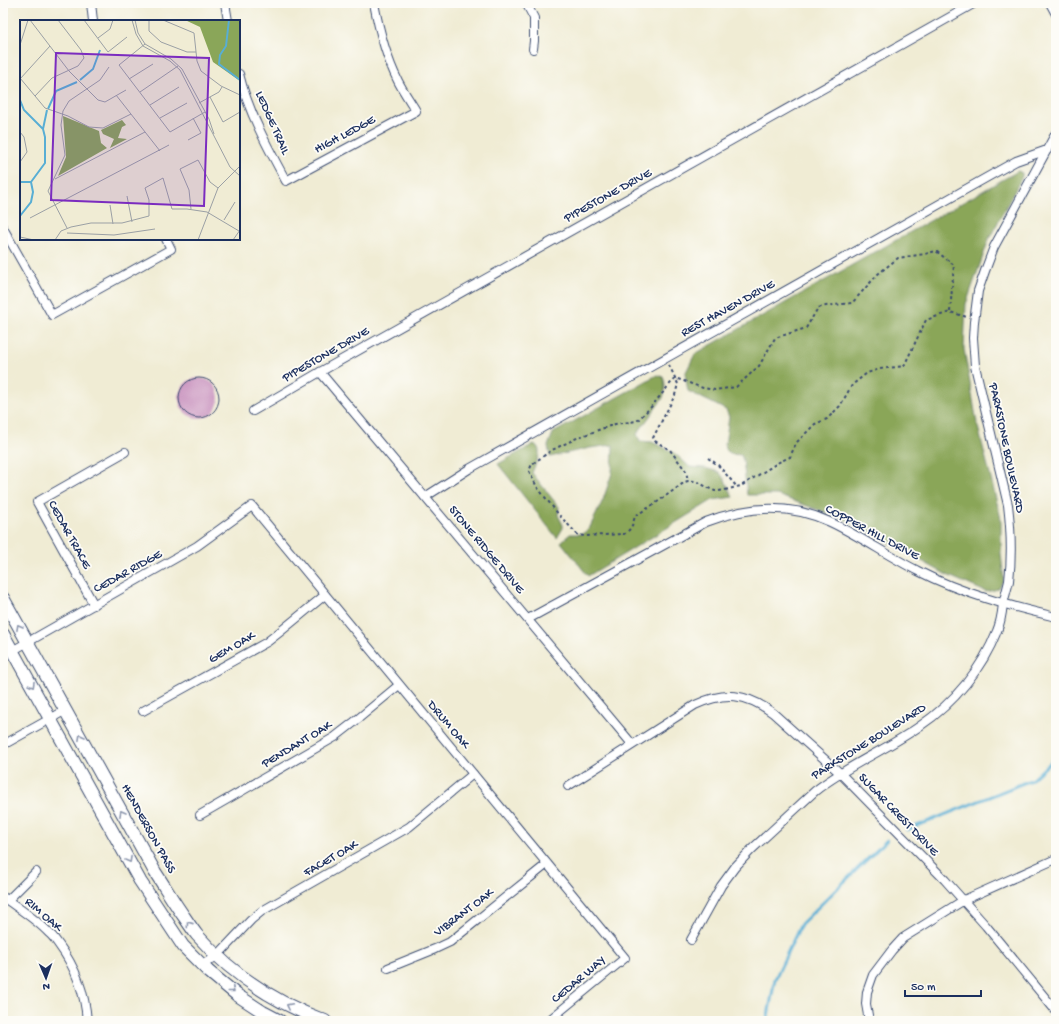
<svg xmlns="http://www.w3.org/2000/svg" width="1059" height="1024" viewBox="0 0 1059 1024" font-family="'Gochi Hand',sans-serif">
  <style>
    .forest { fill: #8aa659; stroke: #526a5c }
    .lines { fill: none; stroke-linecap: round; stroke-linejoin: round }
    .stream { stroke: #58aed4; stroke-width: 3 }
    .building { fill: #c891be }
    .street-casing { stroke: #3b4b70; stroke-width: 10 }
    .secondary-casing { stroke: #3b4b70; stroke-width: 14 }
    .path { stroke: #3b4b70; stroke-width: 2; stroke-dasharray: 3 3; stroke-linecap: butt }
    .street { stroke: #fff; stroke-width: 8 }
    .secondary { stroke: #fff; stroke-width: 12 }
    .oneway { stroke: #8d97ae }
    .labels { text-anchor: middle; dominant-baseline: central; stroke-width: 3.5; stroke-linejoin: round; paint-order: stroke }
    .street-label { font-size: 13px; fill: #1b2f5e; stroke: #fdfcf7 }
    .inset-river { fill: none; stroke: #58aed4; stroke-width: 2 }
    .inset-road { fill: none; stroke: #9ba0a5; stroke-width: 1 }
    .view { fill: #7b2cbf; fill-opacity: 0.15; stroke: #7b2cbf; stroke-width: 2 }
    .inset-edge { fill: none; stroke: #1b2f5e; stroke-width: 2 }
  </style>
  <rect width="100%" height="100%" fill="#fdfcf7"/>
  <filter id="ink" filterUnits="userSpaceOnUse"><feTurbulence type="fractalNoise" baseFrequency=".025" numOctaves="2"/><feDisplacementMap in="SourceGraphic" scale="8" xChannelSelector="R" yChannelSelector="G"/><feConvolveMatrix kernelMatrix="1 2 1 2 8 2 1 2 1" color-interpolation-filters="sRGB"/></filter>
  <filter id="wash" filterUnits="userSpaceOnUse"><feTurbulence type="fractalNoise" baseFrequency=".012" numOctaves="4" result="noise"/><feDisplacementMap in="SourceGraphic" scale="16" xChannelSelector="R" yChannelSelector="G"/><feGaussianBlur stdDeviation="0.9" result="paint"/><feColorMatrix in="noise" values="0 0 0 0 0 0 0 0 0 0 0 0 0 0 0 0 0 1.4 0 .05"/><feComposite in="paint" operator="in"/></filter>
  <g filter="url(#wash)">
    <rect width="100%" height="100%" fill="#f0ecd4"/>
    <!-- forest -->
    <g class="forest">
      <polygon points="1018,171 1022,173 1022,177 989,239 966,304 964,349 977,423 1001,519 1001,554 1004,580 998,589 986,592 947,575 849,521 777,495 747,495 743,460 741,455 732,454 726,451 725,444 729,417 726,410 688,391 685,374 695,354"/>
      <path d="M657,375l6,2c3,6 2,14 0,21l-26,36 3,7 12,1 21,10 17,15 15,1 14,4 5,6 9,19 -20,3 -125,76 -27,-34 9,-8h12l7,-5 14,-29 9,-27 1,-28 -23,3 -40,9 -2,-11 5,-13z"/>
      <path d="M534,444c11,6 1,19 -2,29l27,34 -1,8 5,10v3l-6,10 -59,-74z"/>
    </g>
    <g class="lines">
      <!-- stream -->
      <g class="stream">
        <polyline points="907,830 1031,780 1052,761 1056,751"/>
        <polyline points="767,1021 775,979 801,924 887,840"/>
      </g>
    </g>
    <g id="blocks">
      <!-- building -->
      <circle class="building" cx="199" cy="398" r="20"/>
    </g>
  </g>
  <g filter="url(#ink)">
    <use href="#blocks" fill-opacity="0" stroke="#3b4b70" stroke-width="1"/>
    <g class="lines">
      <defs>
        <g id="street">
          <polyline points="91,3 93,21"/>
          <polyline points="225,3 228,21"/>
          <polyline points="526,3 534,18 534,41 533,49"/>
          <polyline points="1050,3 1056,14"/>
          <path d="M239,74c9,37 29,74 47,107l130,-70c-6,-10 -13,-20 -18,-30 -12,-24 -19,-51 -24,-78"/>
          <polyline points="3,228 52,315 171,249 166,239"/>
          <polyline points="320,372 632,744"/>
          <polyline points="253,411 320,372 975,3"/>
          <polyline points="425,497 469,469 1016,161 1047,150"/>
          <polyline points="94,605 37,502 125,452"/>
          <path d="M528,619l178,-97c41,-16 84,-19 124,0 30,14 58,34 88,49 43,22 91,35 138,46"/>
          <polyline points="12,651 197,546 252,506 625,958 548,1021"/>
          <polyline points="143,711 267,642 281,631 325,595"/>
          <polyline points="3,745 66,710"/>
          <path d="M568,786l127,-81c30,-14 51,-12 78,8l67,60 105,107 41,46 70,85"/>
          <polyline points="200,815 335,737 353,723 399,685"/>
          <path d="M3,897c15,11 33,22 46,36 4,3 7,8 10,12 17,23 26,47 28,76"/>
          <polyline points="8,900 36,872"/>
          <path d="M691,940l30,-54 14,-19 16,-17 64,-59c33,-26 71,-41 105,-65 34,-23 62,-57 77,-95 4,-9 5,-18 6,-27 2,-8 4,-15 6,-23 3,-25 2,-51 -1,-76l-33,-139 -2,-28 1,-16 4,-31 7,-20 9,-24 62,-114"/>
          <polyline points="202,965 217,956 251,920 262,911 409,827 473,774"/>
          <polyline points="388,968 435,949 450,942 547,864"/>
          <polyline points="869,1021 866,1004 867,992 873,975 892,950 903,938 964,900 1056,859"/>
        </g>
        <g id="secondary">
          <path d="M3,598l152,274c10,15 19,31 30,46 4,6 8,12 12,17 35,40 79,68 128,86"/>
          <polyline points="3,634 140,881 183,946 208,971 237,995 263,1012 280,1021"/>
        </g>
      </defs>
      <!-- street casing -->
      <use href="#street" class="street-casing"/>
      <!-- secondary casing -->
      <use href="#secondary" class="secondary-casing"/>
      <!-- path -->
      <g class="path">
        <path d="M950,312l4,-47 -18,-14 -11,3 -27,4 -20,16 -26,29 -18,2 -8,1 -8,2 -12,20 -31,10 -16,28 -23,21 -21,3 -12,-2 -28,-10 -24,29 -14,14 -22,3 -36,13 -27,13 -20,14 -3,7 8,16 22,28 19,20 7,1 39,-2c7,-4 9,-10 11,-18l21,-13 29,-21c12,-5 20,6 30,9 5,1 20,-4 26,-5l38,-24 11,-5 6,-14 19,-19 12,-5 13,-13 12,-21 15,-12 13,-4 24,-3 22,-46 24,-8 17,5"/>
        <polyline points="669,365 678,384 675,395 653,438 655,441 670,450 686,471 688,481"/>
        <polyline points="708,458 718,465 737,487"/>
      </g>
      <!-- street -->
      <use href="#street" class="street"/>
      <!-- secondary -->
      <use href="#secondary" class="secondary"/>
    </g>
    <!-- one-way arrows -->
    <defs><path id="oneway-chevron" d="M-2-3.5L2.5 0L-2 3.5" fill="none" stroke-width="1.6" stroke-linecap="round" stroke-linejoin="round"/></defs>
    <g class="oneway">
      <use href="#oneway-chevron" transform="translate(19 627) rotate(-119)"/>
      <use href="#oneway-chevron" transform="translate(32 685) rotate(60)"/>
      <use href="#oneway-chevron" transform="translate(81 737) rotate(-119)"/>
      <use href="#oneway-chevron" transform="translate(122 813) rotate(-119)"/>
      <use href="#oneway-chevron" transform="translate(129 860) rotate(61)"/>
      <use href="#oneway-chevron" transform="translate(189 924) rotate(-125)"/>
      <use href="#oneway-chevron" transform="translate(232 990) rotate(39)"/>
      <use href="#oneway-chevron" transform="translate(289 1006) rotate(-153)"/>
    </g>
  </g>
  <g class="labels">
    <!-- street labels -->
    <g class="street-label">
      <text transform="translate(272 123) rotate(66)">LEDGE TRAIL</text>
      <text transform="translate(345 135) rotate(-28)">HIGH LEDGE</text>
      <text transform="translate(608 196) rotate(-29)">PIPESTONE DRIVE</text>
      <text transform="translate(728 309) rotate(-29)">REST HAVEN DRIVE</text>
      <text transform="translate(326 355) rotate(-30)">PIPESTONE DRIVE</text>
      <text transform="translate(1006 448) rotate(78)">PARKSTONE BOULEVARD</text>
      <text transform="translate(872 533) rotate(28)">COPPER HILL DRIVE</text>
      <text transform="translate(69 535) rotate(61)">CEDAR TRACE</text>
      <text transform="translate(486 550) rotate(50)">STONE RIDGE DRIVE</text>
      <text transform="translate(128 572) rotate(-29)">CEDAR RIDGE</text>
      <text transform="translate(232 648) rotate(-30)">GEM OAK</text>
      <text transform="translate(448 725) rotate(50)">DRUM OAK</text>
      <text transform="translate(869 742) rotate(-32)">PARKSTONE BOULEVARD</text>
      <text transform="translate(297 745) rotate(-31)">PENDANT OAK</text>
      <text transform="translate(898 815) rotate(46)">SUGAR CREST DRIVE</text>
      <text transform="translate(148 829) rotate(61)">HENDERSON PASS</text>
      <text transform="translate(331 859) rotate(-30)">FACET OAK</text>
      <text transform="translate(464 913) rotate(-37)">VIBRANT OAK</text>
      <text transform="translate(43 915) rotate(41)">RIM OAK</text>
      <text transform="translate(579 980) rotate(-40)">CEDAR WAY</text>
    </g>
  </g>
  <!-- overview -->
  <g transform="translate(20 20)">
    <rect width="220" height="220" fill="#f0ecd4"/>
    <path d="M165,0h55v61l-27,-19 -13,-35zM43,96l36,15 2,12 6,5 -49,28 8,-19zM102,100l4,5 -4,2 -4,11 9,1 -17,9 4,-9 -11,-5 -2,-4z" fill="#8aa659"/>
    <path class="inset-river" d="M209,0l-3,26 -6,9 -1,9 21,16M60,60l13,-11 7,-19M0,80l4,10 19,19 2,8v26l-14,19M28,89l8,-18 21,-9M23,109l4,-19M0,162h11l2,10 -2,10 -11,14"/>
    <path class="inset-road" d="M10,0l39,51 29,29 7,2 21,-12M64,0l24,32 19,-15M112,0l4,14 7,12 27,15 10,9 50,97 10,9M115,0l3,13 7,11 26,15 11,10 27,50 5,15M129,0v11l12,11 26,10h9M143,0l31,13 3,28 4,10 20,15 19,9M78,18l12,-9 3,-9M125,24l-26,21 51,67 35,-20M0,25l8,-25M0,58l25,30 23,8 21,11 14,1 28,-14M0,59l30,-33M109,59l24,-15M120,72l38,-26M96,75l44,56M15,76l17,-18 26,-12 6,-8 -3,-8 -23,-30M190,77l13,25 17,-10M179,83l20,-11 3,-5M130,85l29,-18M140,98l27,-15M0,112l4,5 3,15 -7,10M168,120l13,-7 -8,-15M35,159l90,-47M107,176l5,26M90,185l3,19M171,189l-2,-19 -9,-21 18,-9 12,22 8,6M10,198l139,-73M204,200l11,-18M47,208l-19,-37 17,-36 -4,-30 2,-14 6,-10 31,-21 9,-13M47,213l47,2 41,-6M0,217l14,3M35,220l6,-9 10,-4 20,-4h31l27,-7v-16l-4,-12 18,-10 9,31h15l20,3 32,19M178,220l20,-52 22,-22M213,220l7,-10"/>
    <path class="view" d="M36,33l153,5 -5,148 -153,-6z"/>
    <rect width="220" height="220" class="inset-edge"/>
  </g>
  <!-- margin -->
  <rect width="1059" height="1024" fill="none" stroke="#fdfcf7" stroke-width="16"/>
  <!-- north arrow -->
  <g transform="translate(46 978) rotate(178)" stroke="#fdfcf7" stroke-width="3" paint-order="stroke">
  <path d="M0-3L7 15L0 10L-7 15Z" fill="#1b2f5e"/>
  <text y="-6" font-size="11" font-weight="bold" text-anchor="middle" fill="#1b2f5e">N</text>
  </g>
  <!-- scale -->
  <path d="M905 990v6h76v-6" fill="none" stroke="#1b2f5e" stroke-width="2"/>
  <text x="911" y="990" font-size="12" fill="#1b2f5e" stroke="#fdfcf7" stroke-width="3" paint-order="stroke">50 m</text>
</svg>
